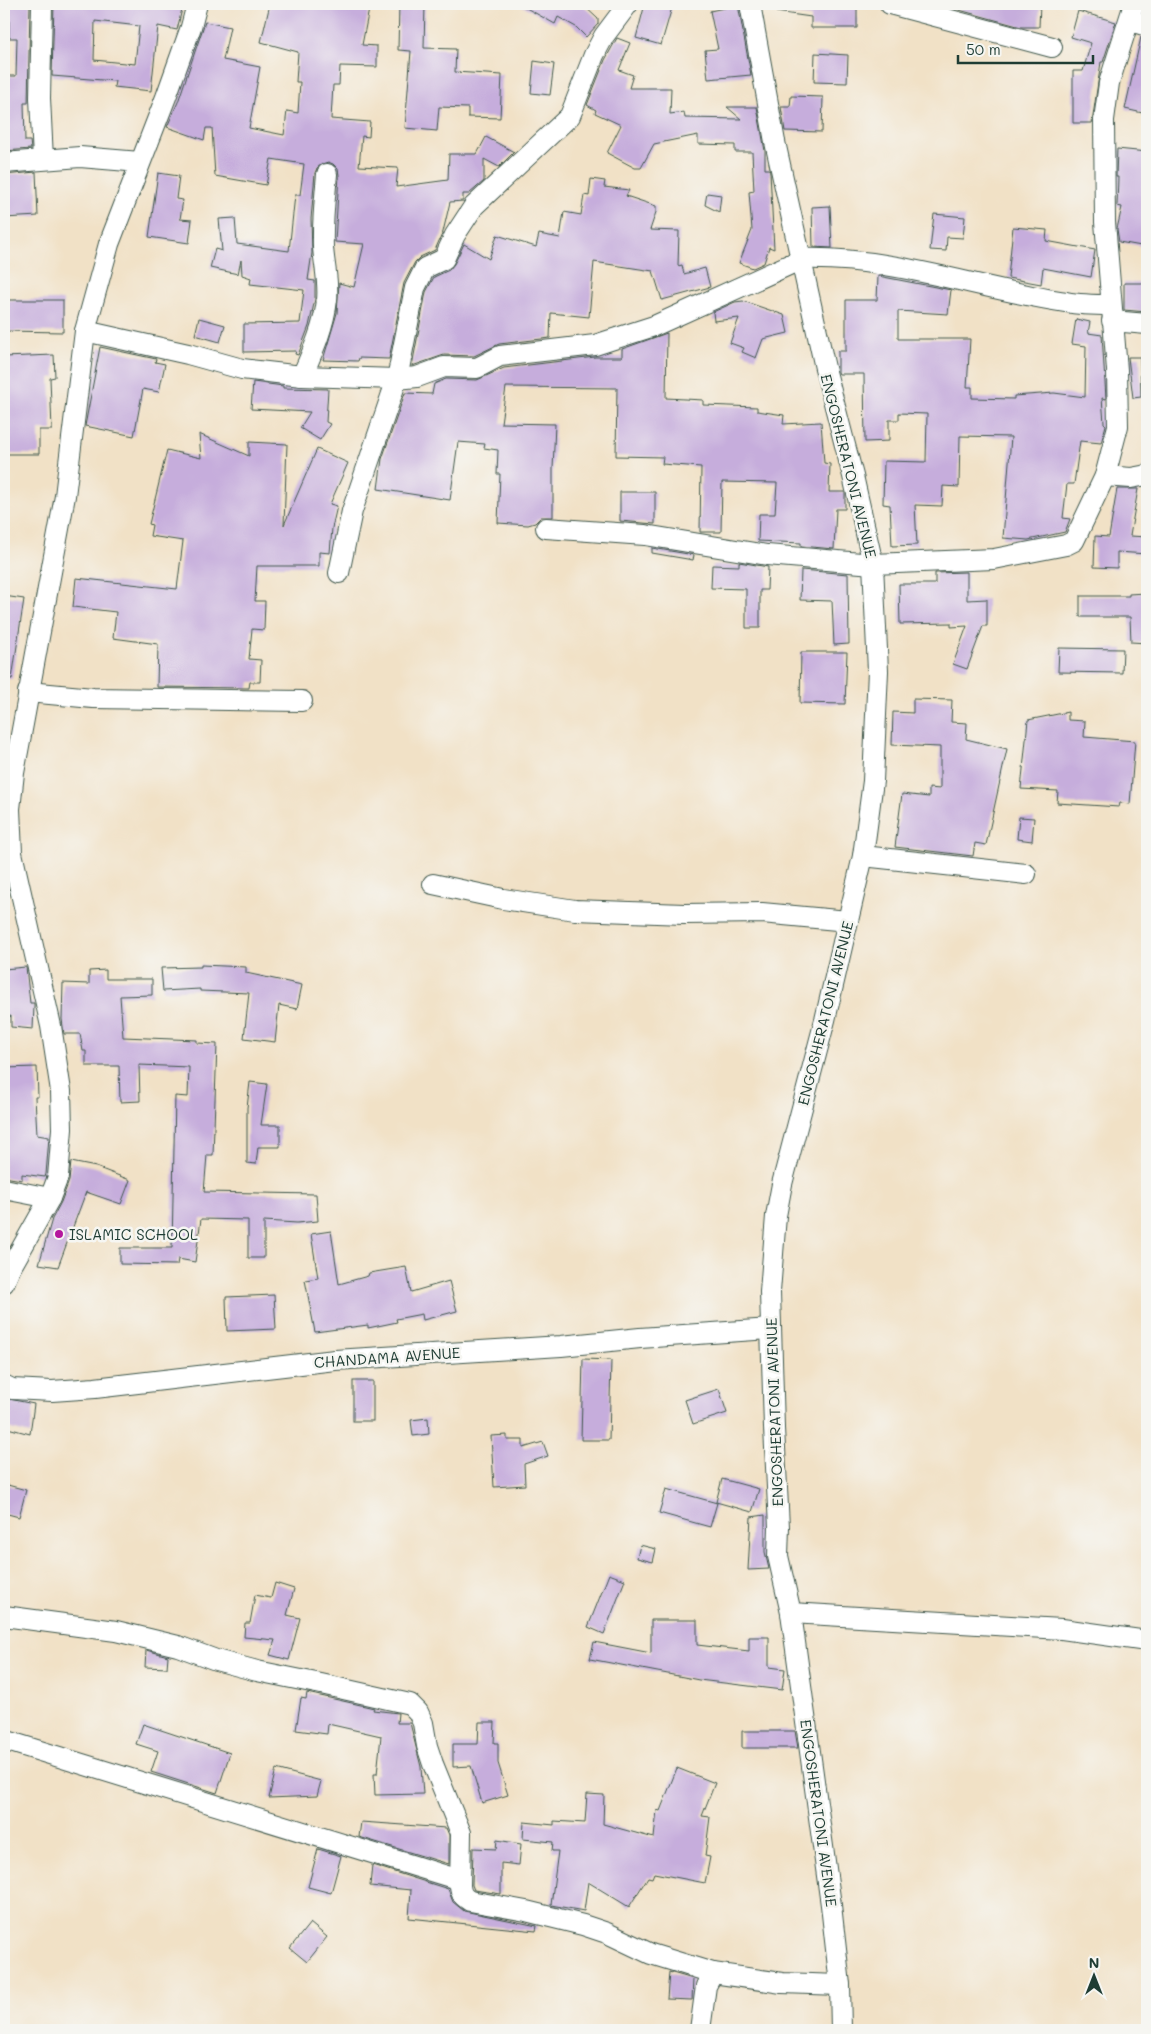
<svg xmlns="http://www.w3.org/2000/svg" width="1151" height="2034" viewBox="0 0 1151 2034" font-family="Mali,sans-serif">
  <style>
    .building { fill: #c6addc; fill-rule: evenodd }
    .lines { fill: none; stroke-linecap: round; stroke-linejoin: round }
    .minor-casing { stroke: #3e564a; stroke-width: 22 }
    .minor { stroke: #fff; stroke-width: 20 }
    .poi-dot { fill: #b5179e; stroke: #f6f6f2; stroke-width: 2 }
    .labels { text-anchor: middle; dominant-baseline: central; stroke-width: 5; stroke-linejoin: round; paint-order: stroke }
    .street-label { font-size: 15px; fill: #1f3d34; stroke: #f6f6f2 }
    .poi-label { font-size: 15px; fill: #1f3d34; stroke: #f6f6f2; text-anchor: start }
  </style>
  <rect width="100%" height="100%" fill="#f6f6f2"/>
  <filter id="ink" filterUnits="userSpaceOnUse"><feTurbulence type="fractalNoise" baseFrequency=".02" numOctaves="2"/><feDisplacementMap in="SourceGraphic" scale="10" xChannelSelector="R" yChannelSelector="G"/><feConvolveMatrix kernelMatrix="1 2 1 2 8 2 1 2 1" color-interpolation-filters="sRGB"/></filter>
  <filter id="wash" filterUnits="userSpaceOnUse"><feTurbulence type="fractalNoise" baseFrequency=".0096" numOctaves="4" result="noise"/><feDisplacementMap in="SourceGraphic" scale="20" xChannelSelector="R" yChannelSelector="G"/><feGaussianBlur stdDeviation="1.12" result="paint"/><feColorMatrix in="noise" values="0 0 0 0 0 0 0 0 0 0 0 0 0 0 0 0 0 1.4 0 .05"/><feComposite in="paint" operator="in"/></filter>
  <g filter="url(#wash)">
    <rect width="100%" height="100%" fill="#f1e1c6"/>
    <g id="blocks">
      <!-- building -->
      <g class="building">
        <polygon points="9,4 30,4 28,103 24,103 25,141 30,141 31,149 4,151 4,76 16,76 17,38 9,38"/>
        <path d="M54,4h98l30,5 -5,21 -19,-4 -7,65 -37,-4 1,-6 -63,-5zM95,21l44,5 -4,38 -41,-4z"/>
        <polygon points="270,4 289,4 302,7 303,4 370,4 362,45 377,46 377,67 340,66 339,85 333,85 331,119 370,122 369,137 362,136 359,166 398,168 396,187 448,180 449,154 477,154 486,137 514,152 499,167 484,159 484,181 469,194 463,194 463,201 450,202 443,232 435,250 420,257 415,262 404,283 389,359 359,358 358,361 323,360 337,313 339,283 354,287 364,244 335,242 339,175 338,169 333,164 328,162 322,164 317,168 315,173 311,219 312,253 308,280 315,281 315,299 309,326 298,355 295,354 296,351 244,352 244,324 300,323 304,290 250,284 251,278 242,275 241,260 238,274 210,268 215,249 222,251 219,219 235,218 237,244 289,251 295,195 300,195 304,164 271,159 266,185 215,176 212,128 206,128 204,140 167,127 178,102 205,22 230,27 223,60 260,67 249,128 284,135 287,111 298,113 300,82 296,82 298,52 261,42"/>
        <polygon points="399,4 425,4 424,48 456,49 455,72 502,75 500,118 468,117 468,108 439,107 437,131 405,128 411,51 398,50"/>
        <polygon points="519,4 582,4 598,19 598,24 586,37 576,27 558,17 555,24"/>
        <polygon points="645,4 673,4 661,45 636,38"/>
        <polygon points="777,4 857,4 857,28 811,28 811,17 776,12"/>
        <polygon points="952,4 1040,4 1039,27 1021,27 952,8"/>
        <polygon points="738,5 751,75 708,79 705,50 718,49 710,11"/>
        <polygon points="1078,11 1116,22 1103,62 1101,62 1092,123 1073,123 1073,71 1083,71 1091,43 1071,37"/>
        <polygon points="1141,37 1147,38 1147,114 1125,109"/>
        <polygon points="617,38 630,43 619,70 633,75 629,88 671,88 670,114 684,112 685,118 741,119 727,107 757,107 765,151 765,169 769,169 770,172 774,249 769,247 764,263 753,268 739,263 752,230 749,192 754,191 752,152 735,152 735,145 698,144 698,135 654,144 641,168 635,168 607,153 621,125 595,113 596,110 587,105 605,60"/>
        <polygon points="815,53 848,55 847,83 814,82"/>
        <polygon points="534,61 554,64 550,95 531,93"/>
        <polygon points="791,96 823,97 822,132 785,131 781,107 790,107"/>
        <polygon points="1117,149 1147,152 1147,247 1119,242 1117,229 1122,207 1117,206 1118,177 1116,177"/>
        <polygon points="36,172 38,216 4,218 4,175"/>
        <polygon points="158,173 179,176 176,199 183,200 180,219 192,220 189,243 149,237"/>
        <polygon points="591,179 605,181 604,187 629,190 626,196 656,206 656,212 650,230 679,231 678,266 682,265 684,274 705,268 710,287 662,300 653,271 594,262 589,317 551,313 550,338 499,344 474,356 444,355 412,366 426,292 434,277 449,270 454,264 464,244 489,259 497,235 536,247 539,234 560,238 564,212 581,215 584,195 589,196"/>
        <polygon points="707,193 721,195 719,212 705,205"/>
        <polygon points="830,206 832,248 813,247 812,207"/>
        <polygon points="934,214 965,217 963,238 947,237 946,251 930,250"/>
        <polygon points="1013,227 1047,230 1046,241 1095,250 1091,277 1043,268 1041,284 1008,278"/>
        <polygon points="878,276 951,290 948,314 898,311 898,339 970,339 967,387 972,387 972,398 1014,399 1014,396 1054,393 1085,397 1086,346 1072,344 1076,319 1090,322 1088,333 1102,335 1106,399 1102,398 1104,423 1106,425 1101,443 1080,441 1074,484 1067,484 1063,518 1070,519 1065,532 1028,540 1003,538 1011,437 960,436 959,487 943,486 942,506 915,505 917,545 892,546 890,505 883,504 884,461 926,462 927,414 899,413 899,420 889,420 889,441 865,442 864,374 839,374 838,372 838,351 846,351 846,300 877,300"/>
        <polygon points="1124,283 1147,283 1147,312 1124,310"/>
        <polygon points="4,300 63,300 63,332 4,331"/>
        <polygon points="743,301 784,315 788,333 763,339 756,358 742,352 744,348 730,343 739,318 714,321 713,312 735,302"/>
        <polygon points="199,318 225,325 220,342 195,335"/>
        <polygon points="667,333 666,398 703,400 703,405 757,407 757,411 784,415 783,424 821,422 824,463 830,464 829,492 845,492 845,509 836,509 834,549 801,546 801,543 758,541 759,514 775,514 777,483 722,482 721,532 700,532 701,467 662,464 663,457 616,456 617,388 506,387 501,423 555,424 553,469 553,517 541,517 535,523 528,525 498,523 500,474 497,474 498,450 484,448 485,444 458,442 450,500 378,489 382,459 405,393 432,394 434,384 446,379 477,380 504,368 595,357 622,357 622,349"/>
        <polygon points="100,347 156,359 155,362 165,364 159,392 143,389 134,436 85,426"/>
        <polygon points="54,355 55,377 50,378 52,430 39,430 39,454 4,454 4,357"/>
        <polygon points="1128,357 1140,357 1141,397 1133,398"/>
        <polygon points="253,382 283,386 283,388 328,389 326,422 330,424 320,440 300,428 310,412 251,409"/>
        <polygon points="199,434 249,456 249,442 287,444 284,525 317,449 348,463 330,504 337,506 332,528 330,553 319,552 319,566 257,566 255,601 265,601 264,630 252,629 249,659 261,660 260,682 250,682 249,688 157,687 158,644 113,638 116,612 73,607 76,578 177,589 183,541 150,536 152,525 149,524 167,450 201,458"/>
        <polygon points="1117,489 1138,489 1130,536 1147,537 1147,554 1117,552 1117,568 1094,567 1095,536 1109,537"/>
        <polygon points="620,492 655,492 655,524 620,521"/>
        <polygon points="652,548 694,555 693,560 652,553"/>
        <polygon points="739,562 768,567 767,590 760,590 760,628 746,628 746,589 711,588 712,565 739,566"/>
        <polygon points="801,570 848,574 849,644 834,645 832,601 800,600"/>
        <polygon points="967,572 967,600 987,599 987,626 983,626 967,669 953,664 967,626 951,627 951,623 900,624 899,584 935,584 935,573"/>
        <polygon points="1145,593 1147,643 1131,642 1130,617 1080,617 1080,596 1129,596 1129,594"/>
        <polygon points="4,596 24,599 12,679 4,678"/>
        <polygon points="1059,648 1123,649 1122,673 1058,672"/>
        <polygon points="801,652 847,652 845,704 800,703"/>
        <polygon points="913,699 952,700 951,722 967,723 966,739 1007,749 986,845 975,843 973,856 895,847 902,794 929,797 929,788 940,789 940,747 892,745 893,712 913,713"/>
        <polygon points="1068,712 1068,720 1085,721 1084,737 1135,741 1130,804 1120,803 1119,807 1057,803 1058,791 1021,789 1028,720"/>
        <polygon points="1019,817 1034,818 1032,841 1017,839"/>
        <polygon points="201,965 246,967 246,973 302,985 297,1009 279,1005 275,1042 244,1038 249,993 200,991 200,989 163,991 161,968 201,967"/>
        <polygon points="26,967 30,1003 34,1003 34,1006 33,1029 11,1027 11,1016 4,1018 4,969"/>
        <polygon points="106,970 106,979 152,979 152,995 120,996 123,1037 197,1040 197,1043 217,1044 213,1155 207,1155 204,1192 316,1194 318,1221 297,1223 264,1221 264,1258 248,1258 248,1220 201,1219 195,1262 178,1259 177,1265 120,1264 120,1248 172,1248 175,1096 188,1097 189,1067 139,1065 140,1101 120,1102 119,1066 86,1066 86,1051 83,1051 80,1034 64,1034 62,1019 63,983 89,984 89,971"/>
        <polygon points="37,1067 38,1097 35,1097 37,1135 49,1137 46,1174 45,1177 22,1174 22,1180 4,1177 4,1068"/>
        <polygon points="250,1082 267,1084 261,1125 280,1125 280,1147 258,1147 256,1164 247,1163 247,1108"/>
        <polygon points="71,1162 96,1167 130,1180 121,1204 86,1192 58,1267 39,1264 52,1219 61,1202 69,1181"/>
        <polygon points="331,1231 339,1284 368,1276 369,1273 406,1267 411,1292 449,1281 457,1311 423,1320 422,1314 396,1319 397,1322 368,1328 368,1325 315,1332 305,1280 318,1278 311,1234"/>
        <polygon points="274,1295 276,1329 227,1331 226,1297"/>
        <polygon points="583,1359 611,1360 609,1440 581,1440"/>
        <rect x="353" y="1381" width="20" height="40"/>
        <polygon points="719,1389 727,1413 693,1424 685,1400"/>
        <polygon points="4,1398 34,1404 30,1434 4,1427"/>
        <polygon points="428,1418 429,1434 413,1436 411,1420"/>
        <polygon points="507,1435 507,1440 523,1440 523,1448 543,1442 548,1456 524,1464 525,1485 494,1487 491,1436"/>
        <polygon points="722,1479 759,1489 752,1512 716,1502"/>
        <polygon points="4,1484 26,1490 19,1517 4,1513"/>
        <polygon points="666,1489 717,1503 710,1527 659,1513"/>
        <polygon points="765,1515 765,1552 769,1569 748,1570 751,1517"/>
        <polygon points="640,1545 656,1549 653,1562 637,1558"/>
        <polygon points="609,1574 625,1580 604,1634 588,1627"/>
        <polygon points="275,1583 294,1589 287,1615 300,1618 289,1660 270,1655 275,1640 244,1637 245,1623 250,1623 255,1595 271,1598"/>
        <polygon points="651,1620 697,1620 697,1645 749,1651 749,1637 769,1637 769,1667 785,1669 782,1690 699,1680 590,1659 594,1642 651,1653"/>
        <polygon points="146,1650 168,1656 167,1668 145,1667"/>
        <polygon points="307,1693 374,1708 373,1710 398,1713 397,1723 410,1723 421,1767 423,1794 375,1795 374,1774 377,1774 381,1736 328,1724 327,1734 296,1730 301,1698 306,1699"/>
        <polygon points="479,1722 495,1722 494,1743 498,1743 498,1763 508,1795 482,1803 471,1766 453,1767 453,1744 478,1744"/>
        <polygon points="143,1724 230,1753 217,1793 151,1772 158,1751 136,1744"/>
        <polygon points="742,1731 795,1731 798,1748 742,1748"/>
        <polygon points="677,1768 715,1783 702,1816 710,1817 705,1856 710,1857 705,1883 654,1873 652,1878 648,1877 629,1907 588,1882 584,1911 551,1905 558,1851 552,1851 553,1842 523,1839 524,1822 554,1825 554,1821 585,1823 587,1794 604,1795 603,1824 654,1838 657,1810 660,1811"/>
        <polygon points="276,1769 321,1781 317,1796 269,1798"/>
        <polygon points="361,1822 446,1828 449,1835 449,1864 359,1837"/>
        <polygon points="497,1840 521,1844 519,1865 501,1863 501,1894 474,1890 472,1885 473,1848 496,1849"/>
        <polygon points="318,1849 341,1856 331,1893 308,1887"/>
        <polygon points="372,1865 448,1889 453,1902 464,1911 537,1926 536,1931 409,1918 411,1890 370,1886"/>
        <polygon points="310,1923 327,1937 307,1962 290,1948"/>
        <polygon points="669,1972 693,1979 692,2000 667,1999"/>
      </g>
    </g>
  </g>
  <g filter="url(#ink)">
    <use href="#blocks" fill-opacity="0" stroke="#3e564a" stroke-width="1"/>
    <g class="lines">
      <defs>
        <g id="minor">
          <polyline points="42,4 40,98 43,159"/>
          <polyline points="750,4 775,142 825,368 853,476 873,564 878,671 873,781 863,856 825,1020 782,1184 776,1216 770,1292 774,1428 779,1527 778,1556 791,1613 831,1905 840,1985 841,2030"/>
          <polyline points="890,4 1052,47"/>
          <polyline points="1130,21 1147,26"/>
          <polyline points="4,163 80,157 140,162"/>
          <polyline points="1112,321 1147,324"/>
          <path d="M85,331l103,23 54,15 60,7 95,3 20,-2 27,-10 33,1 23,-12 95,-11 59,-19 148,-67c89,-3 176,30 264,43 15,3 30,3 45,3"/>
          <path d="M302,376c11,-25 22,-49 25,-76 2,-18 -3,-36 -4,-53 -1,-25 2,-49 4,-73"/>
          <polyline points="1105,476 1131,478 1147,475"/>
          <polyline points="546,528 645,535 767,555 873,564 994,559 1066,545 1074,541 1105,476 1118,426 1117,370 1105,222 1104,120 1109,83 1134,4"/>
          <polyline points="339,573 352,511 397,379 415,288 425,268 444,259 455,235 474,206 570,116 594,55 604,36 628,4"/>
          <polyline points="28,692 93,698 302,701"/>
          <polyline points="863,856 1026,874"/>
          <polyline points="433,884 503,899 575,910 684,914 762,913 848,921"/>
          <polyline points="4,1189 50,1198"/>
          <polyline points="4,1283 11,1267 50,1198 58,1177 62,1129 61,1091 51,1026 12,853 10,809 14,773 65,496 85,331 109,244 166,97 191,27 197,4"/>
          <polyline points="4,1385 12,1389 52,1391 95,1388 335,1360 561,1346 640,1338 771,1329"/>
          <polyline points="791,1613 1062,1629 1147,1641"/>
          <path d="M4,1616l112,15 62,15 38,14 41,11 64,13 89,20 8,8 5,11 4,23 6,18 28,69 -1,53c1,8 3,11 10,15l56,10 57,14 24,8 44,21 62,19 69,10 58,2"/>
          <polyline points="4,1740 460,1880"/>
          <polyline points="700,2030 706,1986 713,1973"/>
        </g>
      </defs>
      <!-- minor casing -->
      <use href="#minor" class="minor-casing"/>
      <!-- minor -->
      <use href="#minor" class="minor"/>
    </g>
  </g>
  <!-- markers -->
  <circle class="poi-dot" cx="59" cy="1234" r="5"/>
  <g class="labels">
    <!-- street labels -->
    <g class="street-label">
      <text transform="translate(849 466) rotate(76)">ENGOSHERATONI AVENUE</text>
      <text transform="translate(825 1013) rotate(-76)">ENGOSHERATONI AVENUE</text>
      <text transform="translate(387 1357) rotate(-4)">CHANDAMA AVENUE</text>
      <text transform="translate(774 1412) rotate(-92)">ENGOSHERATONI AVENUE</text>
      <text transform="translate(819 1813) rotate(82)">ENGOSHERATONI AVENUE</text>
    </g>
    <!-- poi labels -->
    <g class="poi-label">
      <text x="69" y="1234">ISLAMIC SCHOOL</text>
    </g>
  </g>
  <!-- margin -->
  <rect width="1151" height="2034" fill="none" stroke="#f6f6f2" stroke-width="20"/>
  <!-- north arrow -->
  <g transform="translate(1094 1976)" stroke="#f6f6f2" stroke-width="4" paint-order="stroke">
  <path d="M0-4L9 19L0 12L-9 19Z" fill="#1f3d34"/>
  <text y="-8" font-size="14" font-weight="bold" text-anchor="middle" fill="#1f3d34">N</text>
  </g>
  <!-- scale -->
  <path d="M958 55v8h135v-8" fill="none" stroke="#1f3d34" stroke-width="2.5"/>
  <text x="966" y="55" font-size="15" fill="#1f3d34" stroke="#f6f6f2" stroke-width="4" paint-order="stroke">50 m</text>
</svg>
